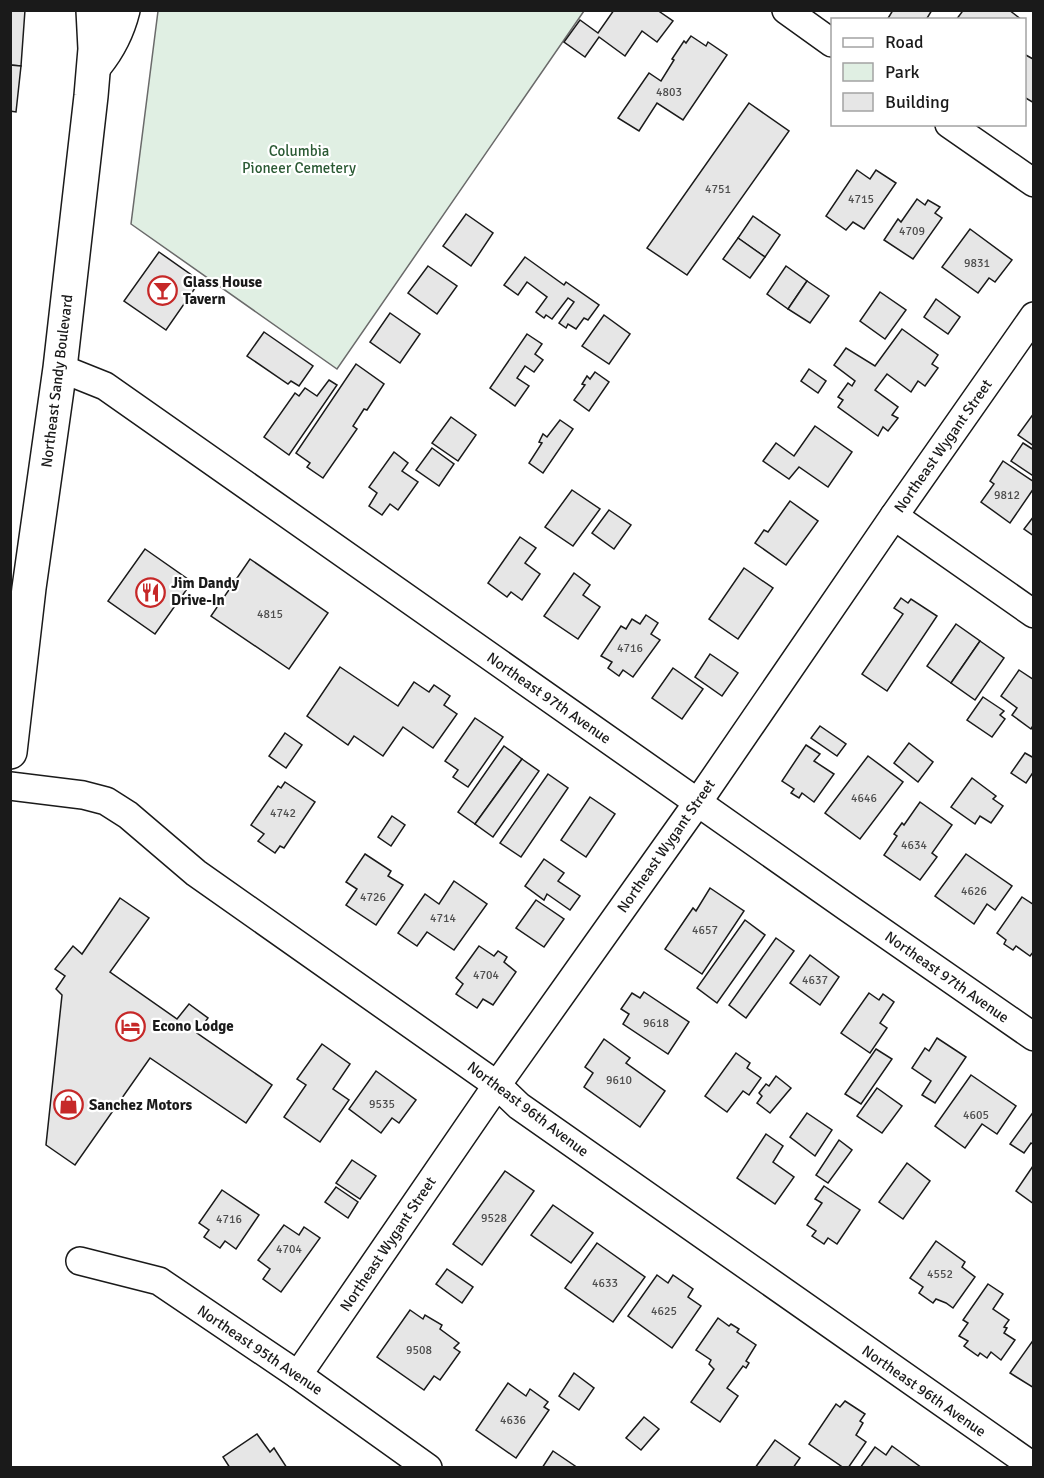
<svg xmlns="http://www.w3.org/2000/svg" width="1044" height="1478" viewBox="0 0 1044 1478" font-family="Signika,sans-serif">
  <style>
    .green { fill: #e0efe3; stroke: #6a6a6a; stroke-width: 1.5 }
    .building { fill: #e6e6e6; stroke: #1a1a1a; stroke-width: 1.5 }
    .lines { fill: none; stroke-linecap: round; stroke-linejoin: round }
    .street-casing { stroke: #1a1a1a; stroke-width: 30 }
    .primary-casing { stroke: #1a1a1a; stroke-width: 36 }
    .street { stroke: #fff; stroke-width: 27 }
    .primary { stroke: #fff; stroke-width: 33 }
    .labels { text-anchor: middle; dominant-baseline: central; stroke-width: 4.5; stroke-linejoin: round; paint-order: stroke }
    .number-label { font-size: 12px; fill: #4d4d4d }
    .park-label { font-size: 15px; fill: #2b5a34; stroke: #fff }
    .poi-label { font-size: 15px; font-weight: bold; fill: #1a1a1a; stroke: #fff; text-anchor: start }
    .street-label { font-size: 15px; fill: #1a1a1a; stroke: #fff }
  </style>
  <rect width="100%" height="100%" fill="#fff"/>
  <!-- green -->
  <polygon class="green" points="158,11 158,10 584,11 337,369 131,224"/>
  <!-- building -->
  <g class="building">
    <polygon points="10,10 25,10 21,66 10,65"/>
    <polygon points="614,10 657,10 673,21 657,42 642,31 625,56 599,37 585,57 564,42 580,20 598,33"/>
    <polygon points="893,10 932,10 926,20 887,20"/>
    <polygon points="959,10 1009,10 1022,20 956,20 962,12"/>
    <polygon points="691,36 706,46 708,42 727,55 683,120 657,103 639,131 618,118 649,73 661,81 674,60 672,59 684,41 686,43"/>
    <polygon points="1024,54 1033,59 1034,58 1034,103 1024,97"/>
    <polygon points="10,65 21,66 16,112 10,111"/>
    <polygon points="749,103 789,131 687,275 647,248"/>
    <polygon points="857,170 870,179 876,170 896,183 864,229 853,222 846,230 826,216"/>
    <polygon points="917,199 925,205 928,200 940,207 935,213 942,218 913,259 884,240 898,219 901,222"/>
    <polygon points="466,214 493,233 471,266 443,246"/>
    <polygon points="753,216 780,235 765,257 738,238"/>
    <polygon points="970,229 1012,260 995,282 989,278 978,293 942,267"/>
    <polygon points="738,238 765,257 750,278 723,259"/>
    <polygon points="159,252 200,281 166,330 124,301"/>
    <polygon points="525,257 564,285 566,282 599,305 588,320 584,318 576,329 568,324 566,328 559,323 574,302 568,298 552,319 546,315 544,318 536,312 547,297 527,282 518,295 504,285"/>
    <polygon points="428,266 457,286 437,314 408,293"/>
    <polygon points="786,266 807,281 788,309 767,294"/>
    <polygon points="807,281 829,296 810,323 788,309"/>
    <polygon points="880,292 906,310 885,339 860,321"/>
    <polygon points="936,299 960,317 948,334 924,317"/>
    <polygon points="390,313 420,334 400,363 370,342"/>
    <polygon points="604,315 630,334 609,364 582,346"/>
    <polygon points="902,329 938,355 932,364 938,368 925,386 918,381 911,392 887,374 875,390 898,407 892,415 898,418 888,431 883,427 878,436 838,407 843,400 838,397 848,383 852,386 855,381 834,365 846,348 875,366"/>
    <polygon points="264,332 313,366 299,386 291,381 288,384 247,356"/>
    <polygon points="527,334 542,344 535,354 543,360 534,372 525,366 517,378 529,386 515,406 490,388"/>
    <polygon points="356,364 384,384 367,410 364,409 353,426 357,429 323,478 307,467 310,463 296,453"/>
    <polygon points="809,369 826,381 818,393 801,381"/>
    <polygon points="595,372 609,382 589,411 574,400 585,385 582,384 587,376 590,379"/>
    <polygon points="329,380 337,385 289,455 264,437 295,393 299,396 305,388 317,396"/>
    <polygon points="1034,413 1034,446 1018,435"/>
    <polygon points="451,417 476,435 458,461 432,443"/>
    <polygon points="560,420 573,429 543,473 529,463 542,443 539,442 543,434 547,437"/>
    <polygon points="815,426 852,452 828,487 799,467 789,479 763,461 776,443 794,456"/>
    <polygon points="1023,443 1034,450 1034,473 1032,475 1011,461"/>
    <polygon points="432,448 454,464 439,486 416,470"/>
    <polygon points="394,452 408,463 402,471 418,482 398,510 390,504 382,515 369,506 377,493 369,487"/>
    <polygon points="1003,461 1034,482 1034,488 1010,523 981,502 994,484 990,481"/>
    <polygon points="572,490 600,509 573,546 545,527"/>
    <polygon points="790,501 818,521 786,565 755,543 764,530 768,532"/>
    <polygon points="609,510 631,525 614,549 592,533"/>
    <polygon points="1034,516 1034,536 1024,529"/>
    <polygon points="520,537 536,548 525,563 540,574 522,600 511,592 507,597 488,583"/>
    <polygon points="145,549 192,582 155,634 108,601"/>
    <polygon points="250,559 328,613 289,669 211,616"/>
    <polygon points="744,568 773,588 738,639 709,619"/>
    <polygon points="574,573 590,585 583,595 600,607 578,639 544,616"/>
    <polygon points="901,598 908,603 911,599 937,616 887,691 862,674 903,614 894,608"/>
    <polygon points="646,615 658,623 651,634 660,640 633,677 623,670 619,676 608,668 612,662 601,656 621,626 626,629 632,619 640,624"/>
    <polygon points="956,624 980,641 951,683 927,666"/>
    <polygon points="980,641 1004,658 975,700 951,683"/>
    <polygon points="710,654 738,673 722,696 695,677"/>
    <polygon points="340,667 398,706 414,682 429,692 434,685 450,696 444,705 457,714 433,748 403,727 383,756 354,736 348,745 307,716"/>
    <polygon points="673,668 703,689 682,719 652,698"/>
    <polygon points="1019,670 1034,680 1034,724 1031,729 1012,715 1017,708 1001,696"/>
    <polygon points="983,697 1004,711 1000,715 1005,719 992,737 967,720"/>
    <polygon points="475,718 503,737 468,787 453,777 458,770 445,761"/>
    <polygon points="820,726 846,744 837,756 811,738"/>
    <polygon points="285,733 302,745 286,768 269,756"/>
    <polygon points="909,743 933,762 918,782 894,763"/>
    <polygon points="806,745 820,754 814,761 834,774 814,802 802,793 799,798 791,793 794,789 782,781"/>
    <polygon points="504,746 522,759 475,824 458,812"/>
    <polygon points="1025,753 1034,758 1034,771 1026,783 1011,773"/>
    <polygon points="868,756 903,782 860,839 825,813"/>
    <polygon points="522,759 539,771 493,837 475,824"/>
    <polygon points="548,774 568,788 521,857 500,843"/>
    <polygon points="972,778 996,796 993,799 1003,806 991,823 980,816 975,824 951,807"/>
    <polygon points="285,782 315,802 284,848 280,846 275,853 258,841 264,834 251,825 278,786 281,788"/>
    <polygon points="590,797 615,814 586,857 561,840"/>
    <polygon points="920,802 952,825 932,853 937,857 920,880 884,855 897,836 894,834 902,823 904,825"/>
    <polygon points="392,816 405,825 391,846 378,837"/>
    <polygon points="365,854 391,871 388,876 403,885 376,925 346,905 357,889 346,882"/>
    <polygon points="966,854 1012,886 995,910 987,904 974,924 935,896"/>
    <polygon points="544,859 564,873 558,881 580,896 570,910 547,894 544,900 525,886"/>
    <polygon points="454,881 487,904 454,950 427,932 417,946 398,933 425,894 439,904"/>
    <polygon points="710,888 744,911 702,974 665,949 693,908 696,911"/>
    <polygon points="1022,897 1034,905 1034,951 1030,956 1016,946 1013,950 1004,944 1006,940 997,933"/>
    <polygon points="120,898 149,918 110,972 177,1019 189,1004 208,1018 197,1033 272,1085 246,1123 150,1058 75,1165 46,1145 62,995 56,989 65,976 55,969 73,946 82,954"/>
    <polygon points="536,900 564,919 544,947 516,928"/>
    <polygon points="745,920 765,935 717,1003 697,988"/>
    <polygon points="776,938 794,951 746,1018 729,1005"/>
    <polygon points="479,946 494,956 498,951 507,957 504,962 516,972 493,1005 483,999 477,1008 456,994 463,984 456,978"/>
    <polygon points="810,955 839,977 820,1005 790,983"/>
    <polygon points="644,992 689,1022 668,1054 623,1024 629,1014 621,1009 632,993 640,998"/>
    <polygon points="869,993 879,1000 883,994 894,1002 880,1023 887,1028 870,1053 841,1033"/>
    <polygon points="937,1038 966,1057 935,1103 922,1095 931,1081 912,1068 925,1048 929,1051"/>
    <polygon points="604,1039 630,1058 626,1063 665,1091 640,1127 584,1087 593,1073 585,1067"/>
    <polygon points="322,1044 350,1064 333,1089 349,1100 320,1142 284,1117 306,1085 297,1079"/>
    <polygon points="876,1049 892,1059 861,1104 845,1094"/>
    <polygon points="736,1053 750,1063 747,1068 761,1078 749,1095 743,1091 727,1112 705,1096"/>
    <polygon points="376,1071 416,1100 399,1123 392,1118 381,1133 349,1109"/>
    <polygon points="971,1075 1016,1106 997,1134 982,1124 965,1148 935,1126"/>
    <polygon points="776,1076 791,1088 770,1113 757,1103 762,1096 759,1093 766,1084 769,1086"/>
    <polygon points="877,1088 902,1106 882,1133 857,1116"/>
    <polygon points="1034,1111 1034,1145 1031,1143 1024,1153 1010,1144"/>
    <polygon points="807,1113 832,1130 815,1156 790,1137"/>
    <polygon points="766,1134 783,1146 773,1162 794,1177 775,1204 737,1178"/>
    <polygon points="839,1140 852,1150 828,1183 816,1175"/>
    <polygon points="352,1160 376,1176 360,1199 336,1183"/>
    <polygon points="907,1163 930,1181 903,1219 879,1202"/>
    <polygon points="1033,1166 1034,1167 1034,1204 1016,1191"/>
    <polygon points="505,1171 534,1191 482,1265 453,1244"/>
    <polygon points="824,1186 860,1210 837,1244 828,1238 824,1244 812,1236 816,1231 807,1225 822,1203 815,1199"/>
    <polygon points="336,1187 358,1202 348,1218 325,1202"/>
    <polygon points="222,1190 259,1215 236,1249 225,1241 220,1248 204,1237 209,1230 199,1223"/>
    <polygon points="553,1205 593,1233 571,1263 531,1235"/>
    <polygon points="284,1225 299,1235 304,1227 320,1238 281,1292 263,1279 270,1269 258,1260"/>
    <polygon points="936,1241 965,1262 962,1267 975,1277 953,1308 946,1303 936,1299 933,1303 919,1293 923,1287 910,1278"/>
    <polygon points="597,1243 645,1277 613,1322 565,1288"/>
    <polygon points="447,1269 473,1287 462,1303 436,1284"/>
    <polygon points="657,1275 668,1283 673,1275 693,1289 688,1297 701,1306 672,1348 628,1316"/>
    <polygon points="988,1284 1003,1294 993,1309 1009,1320 1004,1327 1007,1328 1004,1333 1015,1340 1001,1360 991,1352 987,1358 980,1353 978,1356 964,1346 968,1341 959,1336 968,1323 963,1320"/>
    <polygon points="410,1310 423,1319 425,1315 442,1325 440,1329 459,1343 454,1348 460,1352 440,1380 434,1376 424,1390 377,1357"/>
    <polygon points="718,1318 729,1326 731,1324 739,1329 737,1332 756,1345 746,1361 749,1363 746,1368 743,1366 727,1388 738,1396 720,1422 691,1402 714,1369 709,1364 711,1360 696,1350"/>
    <polygon points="1034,1339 1034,1388 1010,1373"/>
    <polygon points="574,1373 594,1388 579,1410 559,1396"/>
    <polygon points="508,1383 526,1396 530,1389 548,1402 544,1407 549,1410 516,1458 476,1430"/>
    <polygon points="845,1401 865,1414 860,1421 863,1423 856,1435 866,1442 848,1468 844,1468 809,1444 836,1404 840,1407"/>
    <polygon points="644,1417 659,1429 641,1450 626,1438"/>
    <polygon points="257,1434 270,1452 274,1448 287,1468 230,1468 223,1457"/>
    <polygon points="775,1440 800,1458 793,1468 755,1468"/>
    <polygon points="892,1446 922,1468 860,1468 875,1447 886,1455"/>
    <polygon points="553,1451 578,1468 542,1468"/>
  </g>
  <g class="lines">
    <defs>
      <g id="street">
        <polyline points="786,10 832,43"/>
        <polyline points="949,124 1034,183"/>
        <polyline points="60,368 105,386 848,908 1034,1037"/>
        <polyline points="894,516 1034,614"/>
        <polyline points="10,786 83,795 106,801 128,815 196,873 497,1085 519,1106 1034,1467"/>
        <polyline points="80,1261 159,1281 298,1375 428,1468"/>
        <polyline points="298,1375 497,1085 698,802 894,516 1034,316"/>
      </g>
      <g id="primary">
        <path d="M96,64c13,-16 22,-34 27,-54"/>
        <polyline points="10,752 29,588 60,368 91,96 95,49 93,10"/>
      </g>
    </defs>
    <!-- street casing -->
    <use href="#street" class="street-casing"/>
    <!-- primary casing -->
    <use href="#primary" class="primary-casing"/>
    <!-- street -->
    <use href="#street" class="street"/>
    <!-- primary -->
    <use href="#primary" class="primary"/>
  </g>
  <!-- icons -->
  <defs>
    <symbol id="bar-ring" viewBox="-11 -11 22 22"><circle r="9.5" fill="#fff" stroke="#c62828" stroke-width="1.5"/><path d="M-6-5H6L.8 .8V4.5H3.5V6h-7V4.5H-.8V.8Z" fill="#c62828"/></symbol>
    <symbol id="restaurant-ring" viewBox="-11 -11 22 22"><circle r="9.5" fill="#fff" stroke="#c62828" stroke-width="1.5"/><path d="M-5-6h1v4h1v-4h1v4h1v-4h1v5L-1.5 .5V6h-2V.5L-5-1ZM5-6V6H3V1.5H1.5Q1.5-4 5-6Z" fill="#c62828"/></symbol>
    <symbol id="hotel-ring" viewBox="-11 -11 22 22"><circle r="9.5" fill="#fff" stroke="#c62828" stroke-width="1.5"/><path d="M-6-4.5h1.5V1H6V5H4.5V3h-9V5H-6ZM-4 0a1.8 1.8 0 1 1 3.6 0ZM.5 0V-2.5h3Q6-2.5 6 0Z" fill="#c62828"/></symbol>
    <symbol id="shop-ring" viewBox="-11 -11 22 22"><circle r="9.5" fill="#fff" stroke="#c62828" stroke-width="1.5"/><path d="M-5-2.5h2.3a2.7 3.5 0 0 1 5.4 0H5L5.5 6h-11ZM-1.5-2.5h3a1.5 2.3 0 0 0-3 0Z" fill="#c62828"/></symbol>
  </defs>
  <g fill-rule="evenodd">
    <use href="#bar-ring" x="146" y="274" width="33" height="33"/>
    <use href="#restaurant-ring" x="134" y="576" width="33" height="33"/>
    <use href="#hotel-ring" x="114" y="1010" width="33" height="33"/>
    <use href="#shop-ring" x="52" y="1088" width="33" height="33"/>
  </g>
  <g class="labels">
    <!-- number labels -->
    <g class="number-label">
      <text x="669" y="92">4803</text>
      <text x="718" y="189">4751</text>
      <text x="861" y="199">4715</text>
      <text x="912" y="231">4709</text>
      <text x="977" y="263">9831</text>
      <text x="1007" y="495">9812</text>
      <text x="270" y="614">4815</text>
      <text x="630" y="648">4716</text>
      <text x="864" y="798">4646</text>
      <text x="283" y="813">4742</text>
      <text x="914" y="845">4634</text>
      <text x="974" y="891">4626</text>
      <text x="373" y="897">4726</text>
      <text x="443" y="918">4714</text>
      <text x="705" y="930">4657</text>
      <text x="486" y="975">4704</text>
      <text x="815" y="980">4637</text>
      <text x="656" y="1023">9618</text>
      <text x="619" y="1080">9610</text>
      <text x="382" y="1104">9535</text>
      <text x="976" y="1115">4605</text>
      <text x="494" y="1218">9528</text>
      <text x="229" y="1219">4716</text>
      <text x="289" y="1249">4704</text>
      <text x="940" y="1274">4552</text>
      <text x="605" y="1283">4633</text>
      <text x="664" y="1311">4625</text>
      <text x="419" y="1350">9508</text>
      <text x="513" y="1420">4636</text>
    </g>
    <!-- park labels -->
    <g class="park-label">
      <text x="299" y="151">Columbia<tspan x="299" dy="17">Pioneer Cemetery</tspan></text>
    </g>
    <!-- poi labels -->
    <g class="poi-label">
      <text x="183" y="282">Glass House<tspan x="183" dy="17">Tavern</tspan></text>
      <text x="171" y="583">Jim Dandy<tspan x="171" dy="17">Drive-In</tspan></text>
      <text x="152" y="1026">Econo Lodge</text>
      <text x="89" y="1105">Sanchez Motors</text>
    </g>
    <!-- street labels -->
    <g class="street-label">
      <text transform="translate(57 381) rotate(-83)">Northeast Sandy Boulevard</text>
      <text transform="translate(943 446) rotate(-55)">Northeast Wygant Street</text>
      <text transform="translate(549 698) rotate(35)">Northeast 97th Avenue</text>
      <text transform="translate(666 846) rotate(-55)">Northeast Wygant Street</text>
      <text transform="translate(947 977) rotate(35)">Northeast 97th Avenue</text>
      <text transform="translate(528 1109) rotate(37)">Northeast 96th Avenue</text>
      <text transform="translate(388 1244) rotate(-56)">Northeast Wygant Street</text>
      <text transform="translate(260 1350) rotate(34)">Northeast 95th Avenue</text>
      <text transform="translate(924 1391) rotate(35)">Northeast 96th Avenue</text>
    </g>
  </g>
  <!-- border -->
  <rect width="1044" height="1478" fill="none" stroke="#1a1a1a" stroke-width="24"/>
  <!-- legend -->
  <rect x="831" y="18" width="195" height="108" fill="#ffffff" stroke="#a3a3a3" stroke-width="1.5"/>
  <rect x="843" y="38" width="30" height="9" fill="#ffffff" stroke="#a3a3a3" stroke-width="1.5"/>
  <text x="885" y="48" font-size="18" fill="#1a1a1a">Road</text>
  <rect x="843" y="63" width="30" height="18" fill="#e0efe3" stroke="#a3a3a3" stroke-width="1.5"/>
  <text x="885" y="78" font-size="18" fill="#1a1a1a">Park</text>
  <rect x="843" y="93" width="30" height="18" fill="#e6e6e6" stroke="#a3a3a3" stroke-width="1.5"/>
  <text x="885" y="108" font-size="18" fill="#1a1a1a">Building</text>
</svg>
